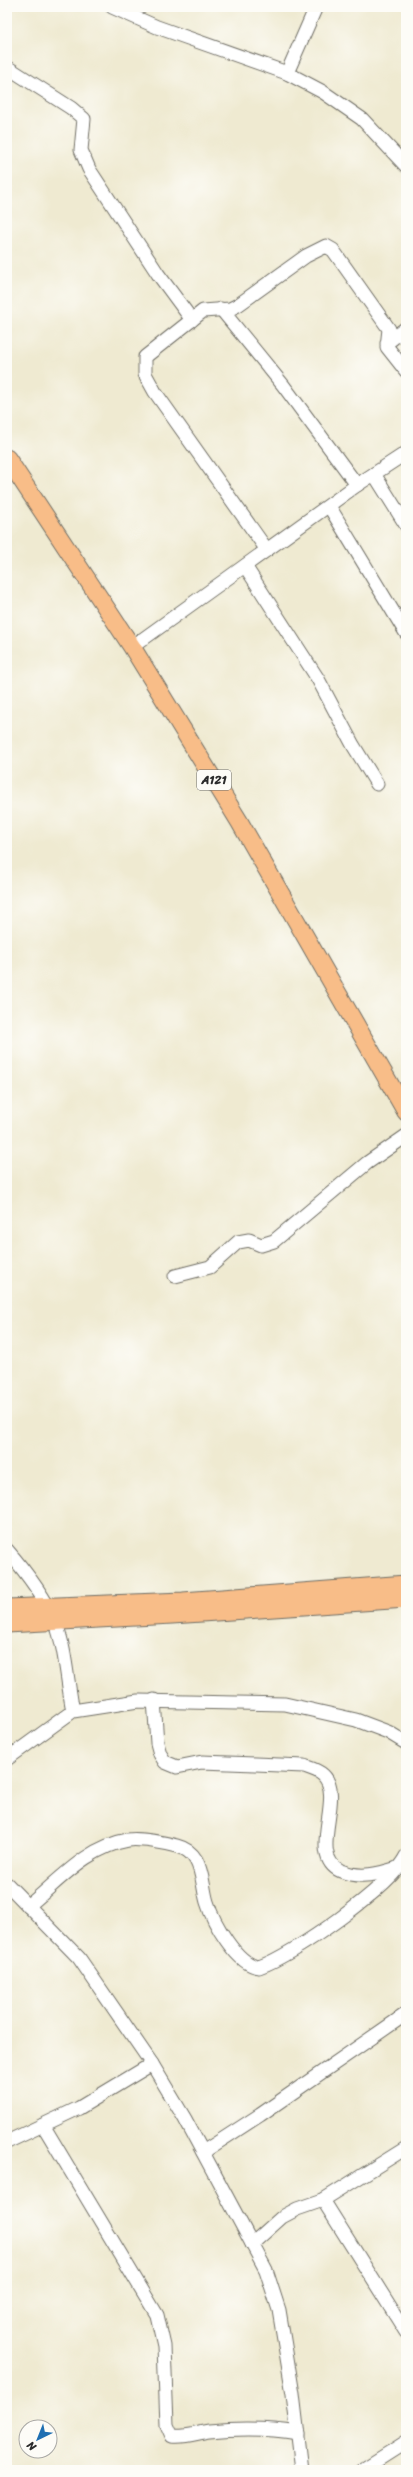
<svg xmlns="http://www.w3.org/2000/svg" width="413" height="2477" viewBox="0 0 413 2477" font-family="Sriracha,sans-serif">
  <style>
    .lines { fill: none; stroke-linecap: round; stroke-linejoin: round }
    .minor-casing { stroke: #706e65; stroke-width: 15 }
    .major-casing { stroke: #706e65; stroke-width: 19 }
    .minor { stroke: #fff; stroke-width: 13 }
    .major { stroke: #f8bd88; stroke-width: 17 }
    .labels { text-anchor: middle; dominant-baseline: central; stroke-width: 4; stroke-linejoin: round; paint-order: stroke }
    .shield { fill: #fdfcf7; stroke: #6a6a68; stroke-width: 1 }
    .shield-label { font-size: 12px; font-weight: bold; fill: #2b2b2b }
  </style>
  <rect width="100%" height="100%" fill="#fdfcf7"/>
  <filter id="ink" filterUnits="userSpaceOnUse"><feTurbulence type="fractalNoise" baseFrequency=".025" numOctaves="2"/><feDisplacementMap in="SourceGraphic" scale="8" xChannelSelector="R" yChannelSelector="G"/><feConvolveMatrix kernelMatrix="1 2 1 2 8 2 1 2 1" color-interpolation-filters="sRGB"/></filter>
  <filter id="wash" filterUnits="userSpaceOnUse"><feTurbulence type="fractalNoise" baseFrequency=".012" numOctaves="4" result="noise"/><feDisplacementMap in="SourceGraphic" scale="16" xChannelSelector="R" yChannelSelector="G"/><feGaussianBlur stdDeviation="0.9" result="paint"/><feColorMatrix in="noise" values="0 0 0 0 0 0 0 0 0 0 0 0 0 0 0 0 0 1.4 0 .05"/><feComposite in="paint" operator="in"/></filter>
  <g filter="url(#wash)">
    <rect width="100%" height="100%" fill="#efead1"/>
  </g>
  <g filter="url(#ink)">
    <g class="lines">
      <defs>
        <g id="minor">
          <polyline points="112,7 157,27 287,73 323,92 362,119 406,166"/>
          <polyline points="7,67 71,108 84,119 81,150 89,169 158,274 192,320"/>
          <polyline points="287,73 316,7"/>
          <polyline points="221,309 283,385 357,485"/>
          <polyline points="387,343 406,328"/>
          <polyline points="374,474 406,525"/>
          <polyline points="329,506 406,633"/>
          <polyline points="267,550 155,392 145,374 145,357 203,311 230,309 238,305 306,256 326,246 333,250 389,329 387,347 406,371"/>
          <polyline points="245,566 318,679 353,745 377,784"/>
          <polyline points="132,647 357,485 406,453"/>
          <polyline points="175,1276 210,1267 238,1242 249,1240 261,1245 274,1241 367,1163 406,1136"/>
          <path d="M7,1550c18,21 37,45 48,71 11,28 12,61 18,90"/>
          <path d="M154,1700l3,43 3,11 5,8 12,5 25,-5 102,4c6,2 14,4 19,9 23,21 -17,81 18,96 20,8 37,3 57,-3"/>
          <polyline points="7,1759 73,1711 138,1701 285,1704 356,1720 388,1732 406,1743"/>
          <polyline points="7,1884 79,1958 152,2064 185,2119 266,2270 279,2310 293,2394 302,2470"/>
          <path d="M28,1906c31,-25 59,-59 100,-66 12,-2 37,3 49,6 8,2 15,7 19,14 7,12 7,29 11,42 6,20 30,63 52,65 33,-11 132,-80 147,-111"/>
          <path d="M43,2125l114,190 7,31 3,79 5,11c13,2 24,-3 37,-5 30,-3 59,-3 89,2"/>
          <polyline points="7,2142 79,2108 152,2064"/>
          <polyline points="203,2152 260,2115 406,2014"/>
          <polyline points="323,2200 406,2332"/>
          <polyline points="252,2244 282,2217 297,2209 323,2200 406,2148"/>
          <polyline points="362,2470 406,2442"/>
        </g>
        <g id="major">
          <polyline points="7,458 132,647 239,821 406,1112"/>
          <polyline points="7,1608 183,1601 406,1584"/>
          <polyline points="7,1624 172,1615 406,1599"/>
        </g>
      </defs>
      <!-- minor casing -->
      <use href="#minor" class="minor-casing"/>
      <!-- major casing -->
      <use href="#major" class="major-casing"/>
      <!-- minor -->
      <use href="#minor" class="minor"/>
      <!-- major -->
      <use href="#major" class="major"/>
    </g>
  </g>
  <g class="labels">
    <!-- shield labels -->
    <rect class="shield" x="197" y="770" width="34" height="20" rx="3"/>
    <g class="shield-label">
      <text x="214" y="780">A121</text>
    </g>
  </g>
  <!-- margin -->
  <rect width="413" height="2477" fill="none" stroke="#fdfcf7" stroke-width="24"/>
  <!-- north arrow -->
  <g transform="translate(38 2439) rotate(223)"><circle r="19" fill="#fdfcf7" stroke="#a9a8a5"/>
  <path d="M0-3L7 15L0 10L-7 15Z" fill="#1f6fb2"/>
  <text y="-6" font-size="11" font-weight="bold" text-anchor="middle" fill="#2b2b2b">N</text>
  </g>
</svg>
